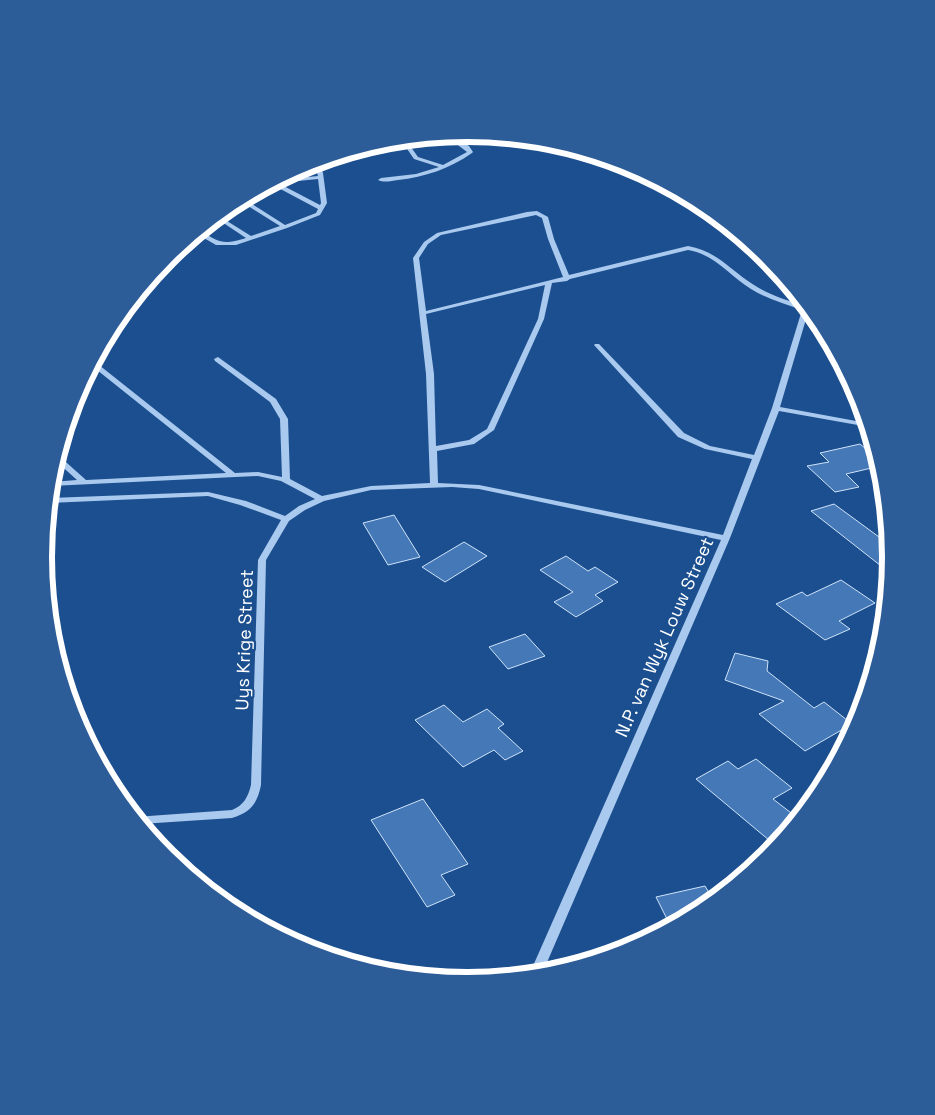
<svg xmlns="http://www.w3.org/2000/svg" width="935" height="1115" viewBox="0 0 935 1115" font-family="'Space Grotesk',sans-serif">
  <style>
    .building { fill: #4478b7; stroke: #cfe3fa }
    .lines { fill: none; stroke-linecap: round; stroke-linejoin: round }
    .minor { fill: #a9c9ee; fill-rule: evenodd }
    .labels { text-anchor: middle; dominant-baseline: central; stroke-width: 4.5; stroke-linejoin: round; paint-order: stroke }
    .street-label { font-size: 18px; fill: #fff; stroke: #1b4f8f }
    .rim { fill: none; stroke: #fff; stroke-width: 6 }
  </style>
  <rect width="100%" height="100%" fill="#1b4f8f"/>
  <!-- building -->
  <g class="building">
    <polygon points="860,444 878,459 880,466 846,474 859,487 835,492 807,466 829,462 820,453"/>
    <polygon points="834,504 890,545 890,573 811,511"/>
    <polygon points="394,515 420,557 388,565 363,523"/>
    <polygon points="464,542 487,556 445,582 422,567"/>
    <polygon points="566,556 588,571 595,567 618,582 595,595 603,601 576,617 554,602 573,592 540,570"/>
    <polygon points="841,580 875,603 839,621 850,629 825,640 776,604 802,592 807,596"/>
    <polygon points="525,634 545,656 508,669 489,647"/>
    <polygon points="735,653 768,661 767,671 814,708 824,702 852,724 805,751 759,714 784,701 725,680"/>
    <polygon points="444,705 463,722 487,709 504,724 498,728 523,751 505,760 494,750 463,767 415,720"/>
    <polygon points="756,759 792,788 773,799 799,819 776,846 696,779 728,761 738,769"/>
    <polygon points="423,799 468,864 441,875 455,895 427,907 371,820"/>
    <polygon points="705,886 714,901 703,910 671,927 656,897"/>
  </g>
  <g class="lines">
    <!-- minor -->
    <g class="minor">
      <path d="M451,135l18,11 4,6 -1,1c-23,16 -47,24 -74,27 -7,1 -14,3 -20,0l3,-2 35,-4 23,-7 -25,-8 -13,-19h5l12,17 25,8 24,-13 -21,-16z"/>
      <path d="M319,162l4,11 4,30 -7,12 -33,13 -51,17h-20l-19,-11 4,-3c19,12 22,14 45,7l-30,-20 3,-2 32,20 29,-10 -40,-25 4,-2 41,26 31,-12 2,-4 -47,-25 9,-4 38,-4 -4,-13zM318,179l3,24 -1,2 -42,-22z"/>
      <path d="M537,211l11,6 6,22 15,36 119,-29c29,5 42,24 66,39 15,10 33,15 50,21l1,-2 4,5 -29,98 87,16 2,4 -90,-16 -49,127 -188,436 -13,1 192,-435 -242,-51 -27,-2 -81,3 -47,11 -19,9 -16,11 -23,39 -5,225c-4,19 -10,27 -29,33l-91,6 -6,-7 97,-7c12,-5 16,-13 19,-25l7,-225 23,-40 -41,-15 -32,-9 -159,7 1,-5 158,-6 38,9 39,15 14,-10 16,-7 -34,-18 -23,-5 -207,10v-4l26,-2 -21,-19 2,-6 28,25 140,-7 -134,-107 2,-5 141,112 23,-1 24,5 -2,-58 -10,-17 -55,-41 -1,-2 4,-2 58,42 12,20 2,60 32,17 49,-10 59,-3 -4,-109 -13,-116 11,-16 13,-9 90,-21zM536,215l6,3 6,21 15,38 -137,34 -7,-53 9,-14 13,-9zM688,250c26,4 42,26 63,39 16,10 34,15 51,21l-30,98 -18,47 -44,-9 -26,-13 -85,-89h-4l-1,1 84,92 27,12 47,10 -29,76 -244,-50 -41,-2 -1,-32 37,-7 20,-14 50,-111 8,-36 15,-2 3,-2zM545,285l-7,34 -51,110 -18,11 -33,6 -2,-72 -8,-60z"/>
    </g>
  </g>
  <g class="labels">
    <!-- street labels -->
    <g class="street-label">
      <text transform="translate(664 637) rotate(-66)">N.P. van Wyk Louw Street</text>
      <text transform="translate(244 640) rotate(-88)">Uys Krige Street</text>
    </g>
  </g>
  <!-- crop -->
  <path d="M0 0H935V1115H0ZM52 557a415 415 0 1 1 830 0a415 415 0 1 1-830 0Z" fill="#2d5d98" fill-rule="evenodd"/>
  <path class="rim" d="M52 557a415 415 0 1 1 830 0a415 415 0 1 1-830 0Z"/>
</svg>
